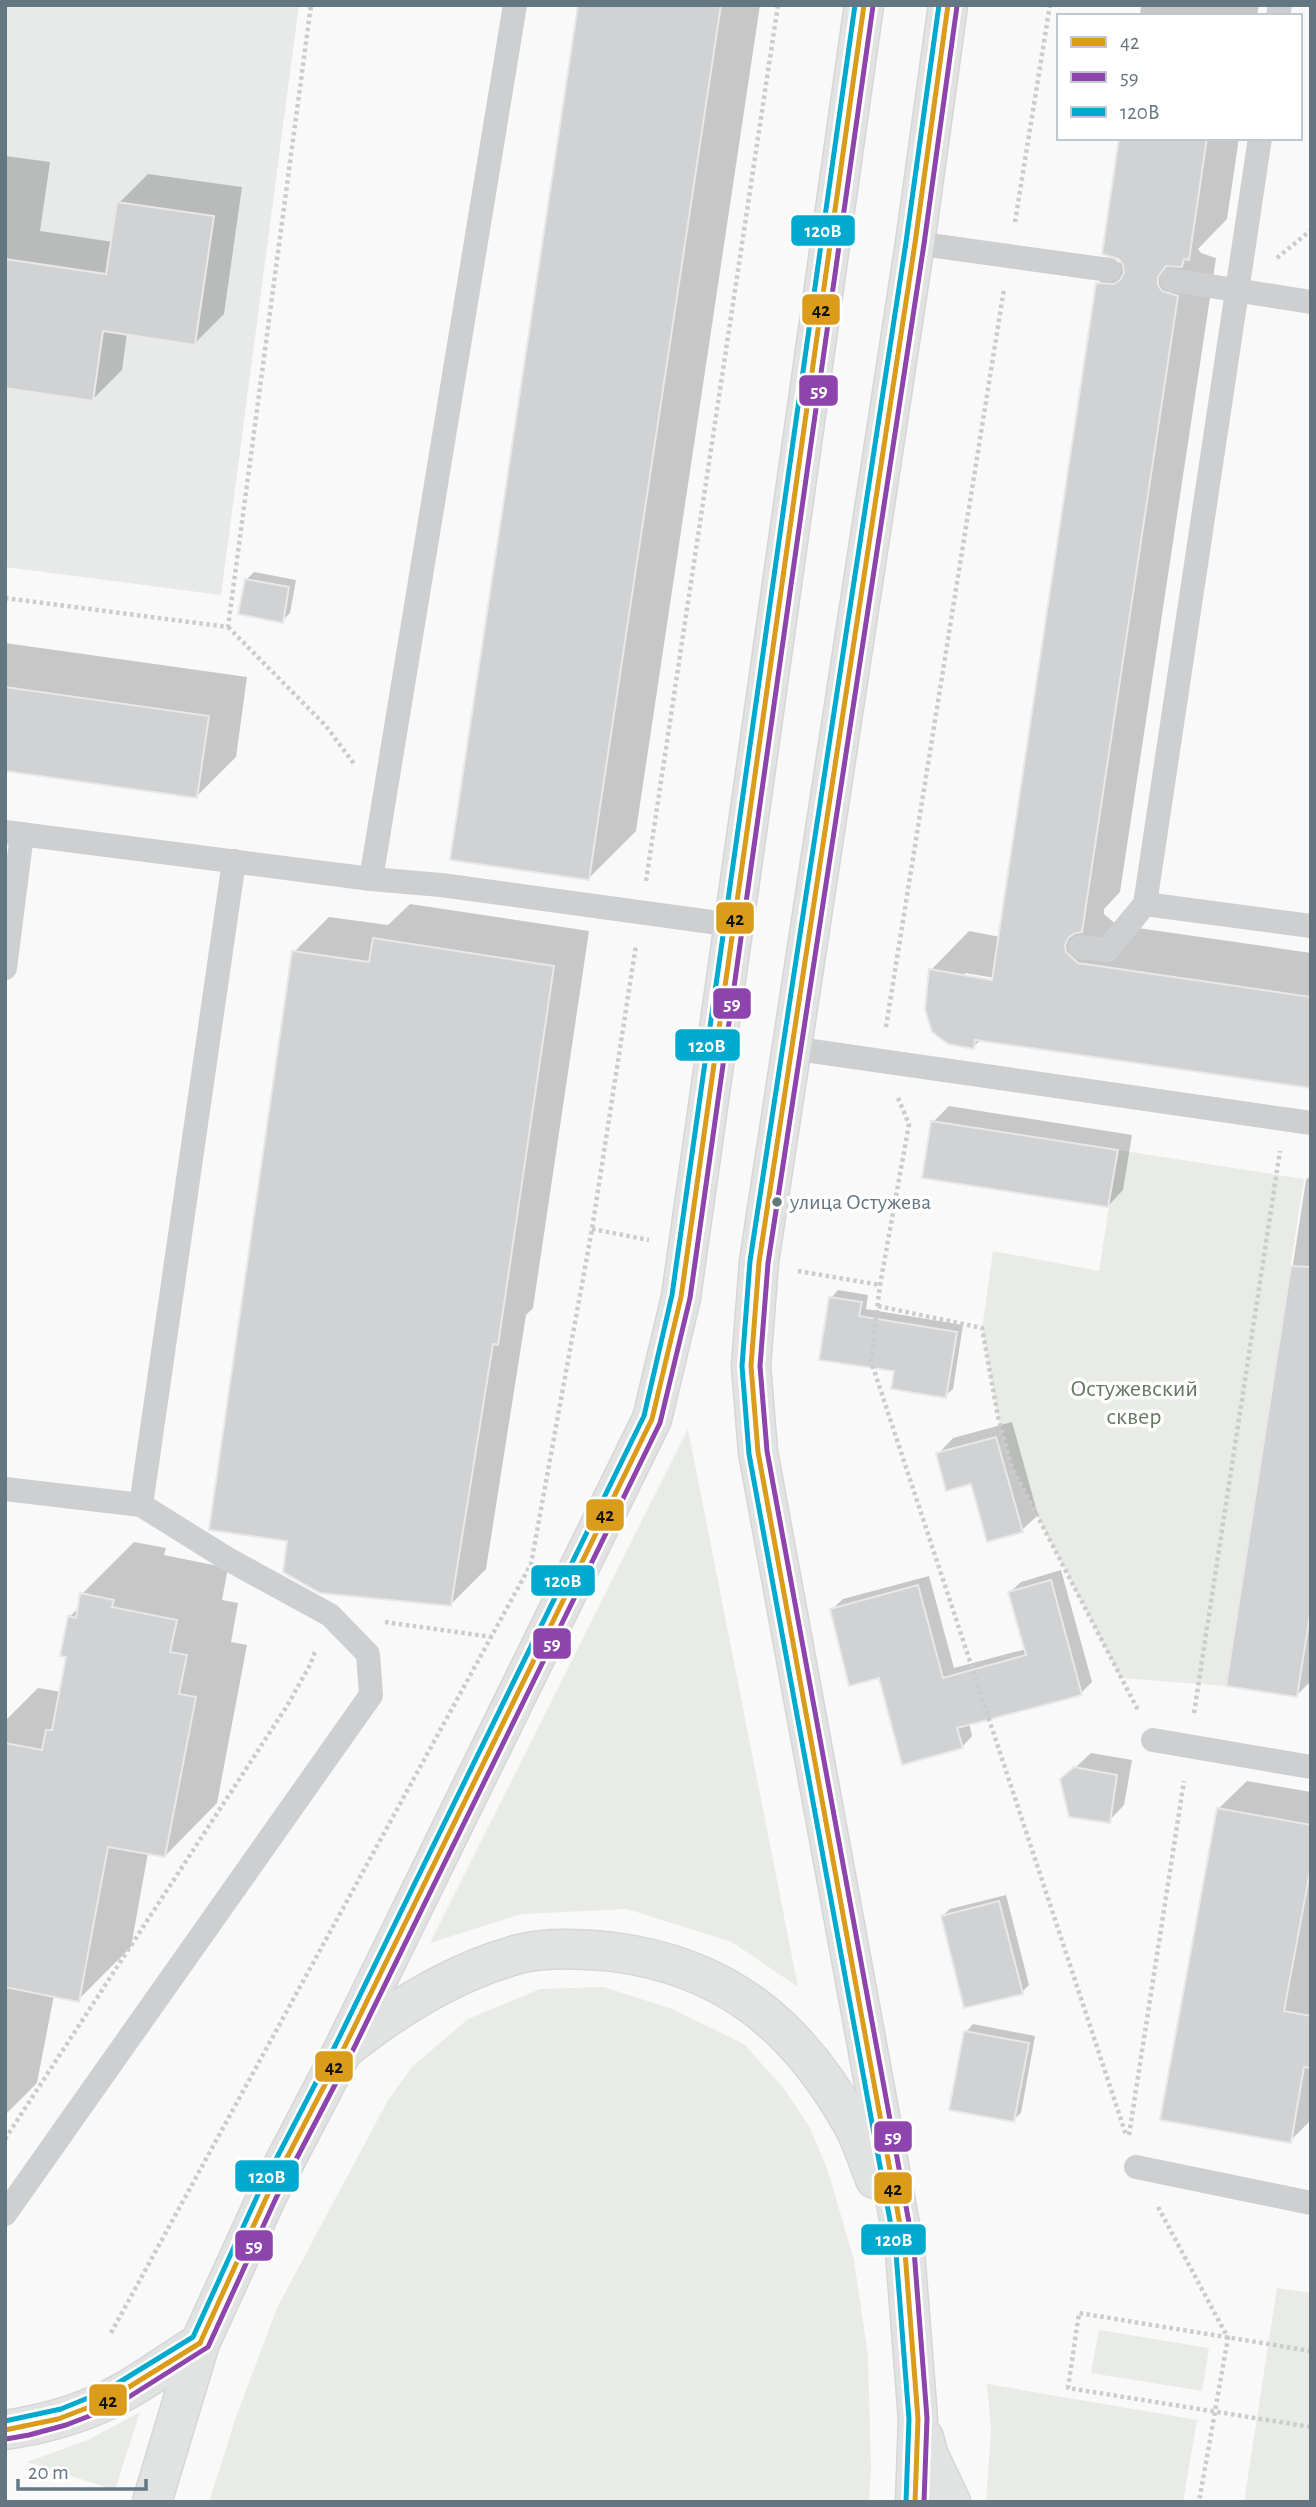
<svg xmlns="http://www.w3.org/2000/svg" width="1316" height="2507" viewBox="0 0 1316 2507" font-family="'Alegreya Sans',sans-serif">
  <style>
    .built { fill: #e8e9e9 }
    .green { fill: #e8ebe6 }
    .shadow { fill: #0003; fill-rule: evenodd }
    .building { fill: #d0d2d3; stroke: #e8e8e8; stroke-width: 2 }
    .lines { fill: none; stroke-linecap: round; stroke-linejoin: round }
    .secondary-casing { stroke: #d5d6d7; stroke-width: 41 }
    .primary-casing { stroke: #d5d6d7; stroke-width: 41 }
    .path { stroke: #cbcccd; stroke-width: 4.5; stroke-dasharray: 3.5 3.5; stroke-linecap: butt }
    .lane { stroke: #cecfd0; stroke-width: 24 }
    .secondary { stroke: #e1e2e2; stroke-width: 38 }
    .primary { stroke: #e1e2e2; stroke-width: 38 }
    .bus-1-casing { stroke: #fff; stroke-width: 10 }
    .bus-2-casing { stroke: #fff; stroke-width: 10 }
    .bus-3-casing { stroke: #fff; stroke-width: 10 }
    .bus-1 { stroke: #da9c1a; stroke-width: 5 }
    .bus-2 { stroke: #8e44ad; stroke-width: 5 }
    .bus-3 { stroke: #00a9ce; stroke-width: 5 }
    .bus-dot { fill: #657683; stroke: #fff; stroke-width: 2.5 }
    .labels { text-anchor: middle; dominant-baseline: central; stroke-width: 7; stroke-linejoin: round; paint-order: stroke }
    .bus-label { font-size: 22px; fill: #657683; stroke: #fff; text-anchor: start }
    .park-label { font-size: 24px; fill: #687a64; stroke: #fff }
    .line-badge { stroke: #fff; stroke-width: 2.5 }
    .badge-label { font-size: 19px; text-anchor: middle; font-weight: bold; fill: #fff }
    .pale-badge-label { font-size: 19px; text-anchor: middle; font-weight: bold; fill: #111 }
  </style>
  <rect width="100%" height="100%" fill="#f9f9f9"/>
  <!-- built -->
  <polygon class="built" points="5,5 299,5 221,595 5,567"/>
  <!-- green -->
  <g class="green">
    <polygon points="1118,1150 1304,1179 1226,1686 1121,1678 1012,1467 998,1417 982,1328 993,1251 1099,1271"/>
    <polygon points="688,1429 798,1987 732,1942 627,1909 521,1914 430,1943"/>
    <polygon points="604,1987 672,2009 744,2044 785,2090 809,2126 827,2168 854,2260 868,2356 871,2468 869,2502 209,2502 237,2414 277,2308 387,2102 412,2067 468,2019 540,1989"/>
    <polygon points="1277,2288 1311,2293 1311,2502 1244,2502"/>
    <polygon points="1099,2330 1209,2348 1202,2391 1091,2373"/>
    <polygon points="987,2384 1197,2420 1183,2502 986,2502 991,2431"/>
    <polygon points="140,2412 115,2490 27,2462 88,2440"/>
  </g>
  <!-- shadow -->
  <g class="shadow">
    <polygon points="580,5 760,5 636,831 588,879"/>
    <polygon points="1141,5 1259,5 1257,16 1140,16"/>
    <path d="M1121,138h118l-12,81 -29,30 3,4 15,5 -96,634 -16,17v5l13,11 194,28v134l-329,-48 -9,8 -42,-77 38,-39 31,6 98,-653 24,-24zM965,973l36,6 -1,4 -35,-6z"/>
    <polygon points="5,156 50,162 40,231 113,242 119,203 148,174 242,187 224,314 195,343 127,333 122,370 93,399 5,315"/>
    <polygon points="254,572 296,580 290,613 282,621 246,580"/>
    <polygon points="5,643 247,677 236,757 197,796 5,769"/>
    <polygon points="410,904 589,931 533,1308 526,1315 486,1569 451,1604 289,1539 294,952 329,917 388,925"/>
    <polygon points="949,1106 1132,1135 1123,1190 1108,1206 933,1122"/>
    <polygon points="1311,1175 1311,1681 1297,1695 1228,1685 1306,1180"/>
    <polygon points="838,1290 868,1295 866,1309 963,1325 953,1389 945,1396 896,1370 831,1298"/>
    <polygon points="1012,1422 1038,1515 1022,1530 972,1482 938,1454 953,1438"/>
    <polygon points="134,1542 166,1548 164,1555 228,1568 222,1600 238,1603 231,1642 247,1645 217,1803 165,1856 148,1853 131,1947 78,2000 54,1995 37,2083 5,2115 5,1721 38,1688 61,1692 68,1656 69,1617 80,1607 82,1594"/>
    <polygon points="1061,1570 1092,1682 1081,1693 969,1723 972,1736 962,1747 880,1676 832,1609 843,1599 929,1576 954,1668 1026,1649 1010,1592 1021,1582"/>
    <polygon points="1091,1753 1132,1760 1124,1805 1109,1821 1062,1780"/>
    <polygon points="1247,1781 1311,1792 1311,2120 1290,2141 1218,1809"/>
    <polygon points="1006,1895 1029,1985 1022,1992 942,1916 950,1909"/>
    <polygon points="973,2024 1035,2036 1021,2113 1013,2120 966,2032"/>
  </g>
  <!-- building -->
  <g class="building">
    <polygon points="578,5 721,5 589,880 450,860"/>
    <polygon points="1119,138 1207,138 1189,260 1184,259 1182,267 1166,266 1158,277 1158,285 1162,291 1178,296 1082,932 1075,933 1068,938 1065,945 1066,952 1078,963 1311,997 1311,1088 975,1040 974,1049 948,1044 932,1032 925,1009 929,969 992,980 1096,283 1114,284 1120,280 1124,273 1123,265 1119,259 1102,254"/>
    <polygon points="117,202 214,216 195,345 103,331 93,401 5,388 5,259 106,274"/>
    <polygon points="245,579 289,587 283,623 238,614"/>
    <polygon points="5,687 209,716 197,798 5,771"/>
    <polygon points="373,938 554,966 498,1345 493,1344 451,1606 320,1593 283,1572 287,1541 209,1530 292,951 369,962"/>
    <polygon points="931,1121 1118,1150 1108,1207 922,1178"/>
    <polygon points="1291,1266 1311,1267 1311,1608 1297,1697 1226,1686"/>
    <polygon points="829,1297 862,1302 859,1316 957,1332 946,1398 891,1389 894,1371 819,1360"/>
    <polygon points="996,1437 1023,1532 987,1542 971,1484 946,1491 936,1453"/>
    <polygon points="1051,1580 1082,1695 957,1728 963,1748 902,1765 879,1678 849,1686 830,1609 918,1585 943,1678 1026,1655 1008,1592"/>
    <polygon points="80,1593 114,1600 112,1607 177,1620 170,1652 187,1655 179,1694 196,1697 165,1857 108,1847 79,2002 5,1987 5,1743 42,1750 46,1730 52,1730 66,1657 60,1656 68,1616 76,1618"/>
    <polygon points="1074,1767 1117,1775 1110,1823 1069,1817 1060,1779"/>
    <polygon points="1217,1808 1311,1825 1311,1866 1284,2011 1311,2016 1311,2068 1304,2067 1291,2143 1160,2120"/>
    <polygon points="999,1901 1023,1994 964,2008 941,1916"/>
    <polygon points="964,2031 1029,2043 1014,2122 949,2110"/>
  </g>
  <g class="lines">
    <defs>
      <path id="secondary" d="M5,2430c35,-5 71,-15 103,-30 32,-15 62,-39 92,-57"/>
      <g id="primary">
        <path d="M348,2046c51,-40 108,-75 171,-92 27,-7 68,-5 95,-2 114,15 184,75 239,173 9,17 15,36 22,54"/>
        <polyline points="924,2438 929,2456 951,2502"/>
        <polyline points="152,2502 200,2343 268,2194 343,2050 652,1419 681,1297 864,5"/>
        <polyline points="915,2502 918,2419 905,2252 758,1452 751,1366 759,1262 767,1209 915,243 948,5"/>
      </g>
    </defs>
    <!-- secondary casing -->
    <use href="#secondary" class="secondary-casing"/>
    <!-- primary casing -->
    <use href="#primary" class="primary-casing"/>
    <!-- path -->
    <g class="path">
      <polyline points="1015,222 1050,5"/>
      <polyline points="1277,258 1311,230"/>
      <polyline points="5,598 228,627 311,5"/>
      <polyline points="228,627 326,726 355,765"/>
      <polyline points="646,881 778,5"/>
      <polyline points="886,1027 1004,289"/>
      <polyline points="898,1098 909,1124 880,1285 871,1361 1126,2135"/>
      <polyline points="592,1229 649,1240"/>
      <polyline points="798,1271 880,1285"/>
      <polyline points="878,1306 982,1328 998,1417 1012,1467 1139,1712"/>
      <polyline points="385,1622 492,1637"/>
      <polyline points="1194,1713 1280,1151"/>
      <polyline points="1129,2135 1184,1781"/>
      <polyline points="5,2139 287,1706 310,1665 316,1649"/>
      <polyline points="1158,2207 1228,2338 1199,2502"/>
      <polyline points="111,2333 531,1564 592,1229 636,945"/>
      <polyline points="1311,2351 1079,2313 1068,2388 1311,2427"/>
    </g>
    <!-- lane -->
    <g class="lane">
      <polyline points="1278,16 1280,5"/>
      <polyline points="915,243 1109,270"/>
      <polyline points="1172,280 1311,302"/>
      <polyline points="5,832 371,879 441,885 733,925"/>
      <polyline points="371,879 515,5"/>
      <polyline points="1145,904 1311,926"/>
      <polyline points="1080,947 1107,950 1145,904 1260,138"/>
      <polyline points="5,968 22,834"/>
      <polyline points="791,1048 1311,1123"/>
      <polyline points="5,1489 141,1505 234,861"/>
      <polyline points="1153,1740 1311,1767"/>
      <polyline points="1136,2167 1311,2203"/>
      <polyline points="5,2214 371,1695 368,1654 330,1615 226,1558 141,1505"/>
    </g>
    <!-- secondary -->
    <use href="#secondary" class="secondary"/>
    <!-- primary -->
    <use href="#primary" class="primary"/>
    <defs>
      <g id="bus-1">
        <polyline points="200,2343 268,2194 343,2050 652,1419 681,1297 864,5"/>
        <polyline points="5,2430 58,2419 108,2400 200,2343"/>
        <polyline points="915,2502 918,2419 905,2252 758,1452 751,1366 759,1262 915,243 948,5"/>
      </g>
      <g id="bus-2">
        <polyline points="6,2439 29,2435 66,2425 113,2407 208,2347 276,2198 351,2054 660,1423 690,1298 873,6"/>
        <polyline points="924,2502 927,2418 914,2250 767,1451 760,1366 768,1263 924,244 957,6"/>
      </g>
      <g id="bus-3">
        <polyline points="5,2421 61,2409 105,2391 193,2337 260,2190 335,2046 644,1416 672,1295 855,5"/>
        <polyline points="906,2502 909,2419 896,2253 749,1454 742,1366 750,1261 906,242 939,5"/>
      </g>
    </defs>
    <!-- bus-1 casing -->
    <use href="#bus-1" class="bus-1-casing"/>
    <!-- bus-2 casing -->
    <use href="#bus-2" class="bus-2-casing"/>
    <!-- bus-3 casing -->
    <use href="#bus-3" class="bus-3-casing"/>
    <!-- bus-1 -->
    <use href="#bus-1" class="bus-1"/>
    <!-- bus-2 -->
    <use href="#bus-2" class="bus-2"/>
    <!-- bus-3 -->
    <use href="#bus-3" class="bus-3"/>
  </g>
  <!-- markers -->
  <circle class="bus-dot" cx="777" cy="1202" r="6"/>
  <g class="labels">
    <!-- bus labels -->
    <g class="bus-label">
      <text x="790" y="1202">улица Остужева</text>
    </g>
    <!-- park labels -->
    <g class="park-label">
      <text x="1134" y="1389">Остужевский<tspan x="1134" dy="28">сквер</tspan></text>
    </g>
  </g>
  <g class="line-badge">
    <rect x="790" y="214" width="66" height="33" rx="7" fill="#00a9ce"/>
    <rect x="801" y="293" width="40" height="33" rx="7" fill="#da9c1a"/>
    <rect x="798" y="374" width="41" height="33" rx="7" fill="#8e44ad"/>
    <rect x="715" y="901" width="40" height="34" rx="7" fill="#da9c1a"/>
    <rect x="712" y="987" width="40" height="33" rx="7" fill="#8e44ad"/>
    <rect x="674" y="1028" width="67" height="34" rx="7" fill="#00a9ce"/>
    <rect x="585" y="1498" width="40" height="34" rx="7" fill="#da9c1a"/>
    <rect x="530" y="1564" width="66" height="33" rx="7" fill="#00a9ce"/>
    <rect x="532" y="1627" width="40" height="33" rx="7" fill="#8e44ad"/>
    <rect x="314" y="2050" width="40" height="33" rx="7" fill="#da9c1a"/>
    <rect x="873" y="2120" width="40" height="33" rx="7" fill="#8e44ad"/>
    <rect x="234" y="2159" width="66" height="34" rx="7" fill="#00a9ce"/>
    <rect x="873" y="2171" width="40" height="34" rx="7" fill="#da9c1a"/>
    <rect x="860" y="2223" width="67" height="33" rx="7" fill="#00a9ce"/>
    <rect x="234" y="2229" width="40" height="33" rx="7" fill="#8e44ad"/>
    <rect x="88" y="2383" width="40" height="34" rx="7" fill="#da9c1a"/>
  </g>
  <g class="badge-label">
    <text x="823" y="237">120В</text>
    <text x="819" y="397">59</text>
    <text x="732" y="1010">59</text>
    <text x="707" y="1052">120В</text>
    <text x="563" y="1587">120В</text>
    <text x="552" y="1650">59</text>
    <text x="893" y="2143">59</text>
    <text x="267" y="2183">120В</text>
    <text x="894" y="2246">120В</text>
    <text x="254" y="2252">59</text>
  </g>
  <g class="pale-badge-label">
    <text x="821" y="316">42</text>
    <text x="735" y="925">42</text>
    <text x="605" y="1521">42</text>
    <text x="334" y="2073">42</text>
    <text x="893" y="2195">42</text>
    <text x="108" y="2407">42</text>
  </g>
  <!-- border -->
  <rect width="1316" height="2507" fill="none" stroke="#657683" stroke-width="14"/>
  <!-- legend -->
  <rect x="1057" y="14" width="245" height="126" fill="#ffffff" stroke="#c1c8cd" stroke-width="2"/>
  <rect x="1071" y="37" width="35" height="10" fill="#da9c1a" stroke="#c1c8cd" stroke-width="2"/>
  <text x="1120" y="49" font-size="21" fill="#657683">42</text>
  <rect x="1071" y="72" width="35" height="10" fill="#8e44ad" stroke="#c1c8cd" stroke-width="2"/>
  <text x="1120" y="84" font-size="21" fill="#657683">59</text>
  <rect x="1071" y="107" width="35" height="10" fill="#00a9ce" stroke="#c1c8cd" stroke-width="2"/>
  <text x="1120" y="119" font-size="21" fill="#657683">120В</text>
  <!-- scale -->
  <path d="M18 2479v10h128v-10" fill="none" stroke="#657683" stroke-width="3.5"/>
  <text x="28" y="2479" font-size="21" fill="#657683" stroke="#ffffff" stroke-width="5" paint-order="stroke">20 m</text>
</svg>
